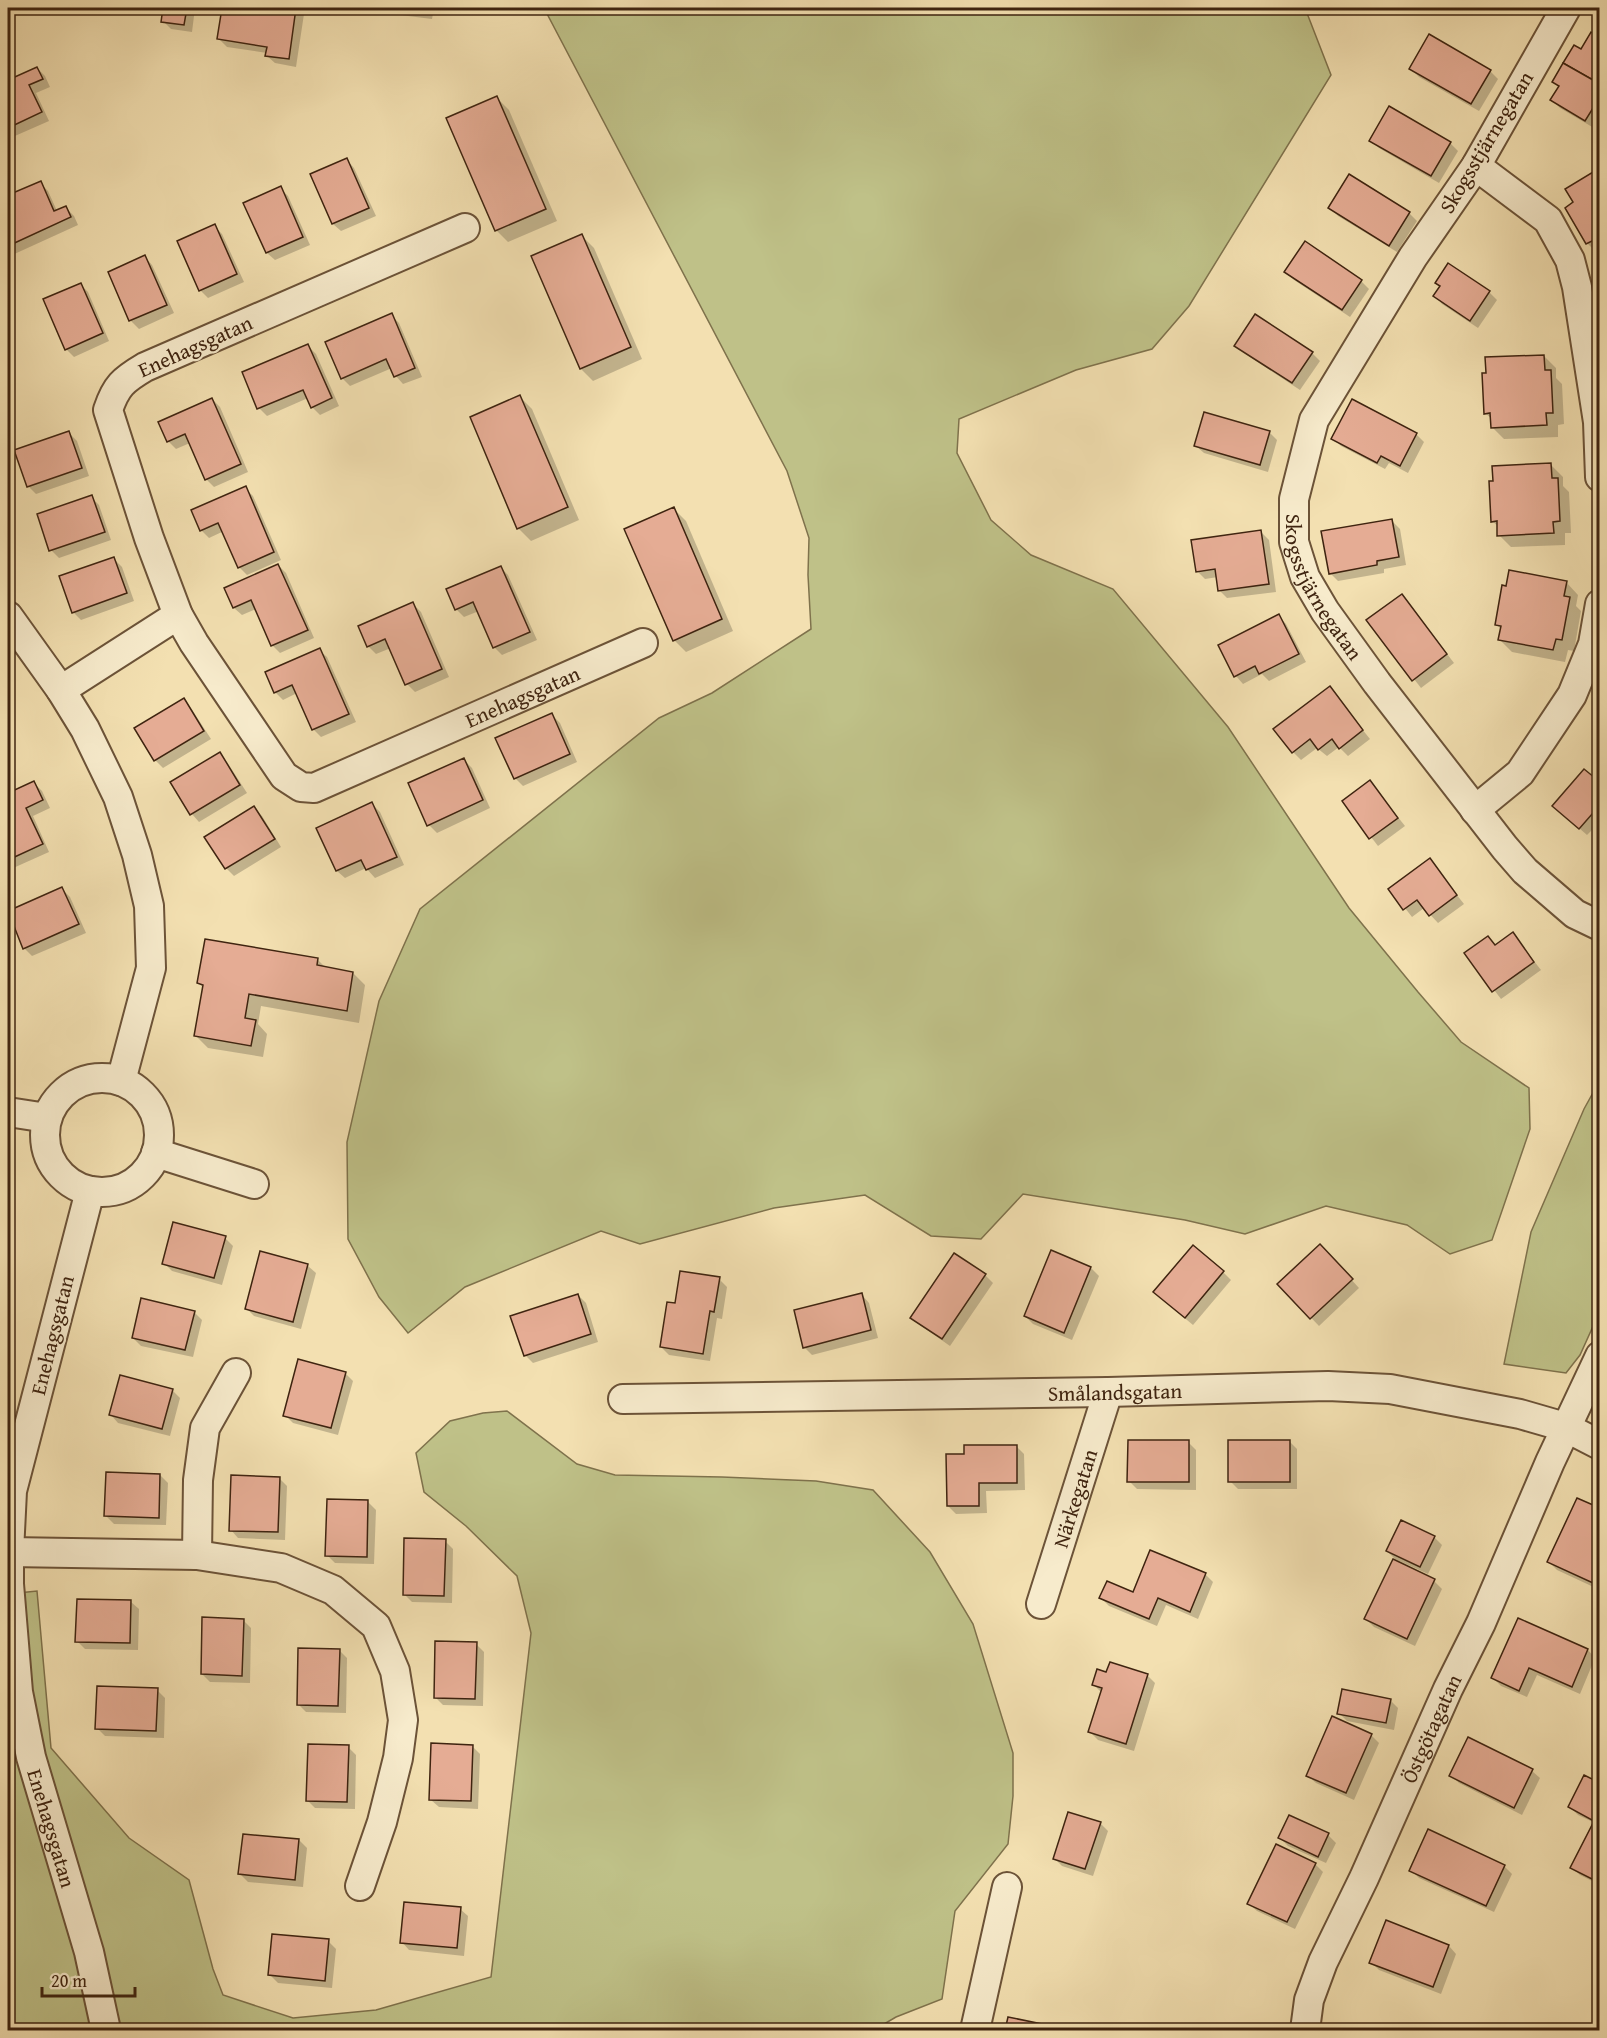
<svg xmlns="http://www.w3.org/2000/svg" width="1607" height="2038" viewBox="0 0 1607 2038" font-family="'Gentium Book Plus',serif">
  <style>
    .green { fill: #bfc188; stroke: #7f724c; stroke-width: 1.5 }
    .shadow { fill: #0003 }
    .building { fill: #e5ac94; stroke: #3f2410; stroke-width: 1.5 }
    .lines { fill: none; stroke-linecap: round; stroke-linejoin: round }
    .street-casing { stroke: #6c5338; stroke-width: 32 }
    .street { stroke: #f7ebcc; stroke-width: 28 }
    .labels { text-anchor: middle; dominant-baseline: central; stroke-width: 4.5; stroke-linejoin: round; paint-order: stroke }
    .street-label { font-size: 21px; fill: #3f2410; stroke: #f7ebcc }
  </style>
  <rect width="100%" height="100%" fill="#f3e0b1"/>
  <filter id="stains"><feTurbulence type="fractalNoise" baseFrequency=".00333" numOctaves="4"/><feColorMatrix values="0 0 0 0 .2 0 0 0 0 .09 0 0 0 0 .02 0 0 0 .5 -.17"/></filter>
  <radialGradient id="worn" r=".72"><stop offset=".6" stop-color="#630" stop-opacity="0"/><stop offset="1" stop-color="#630" stop-opacity=".3"/></radialGradient>
  <!-- green -->
  <g class="green">
    <polygon points="544,8 1305,8 1331,75 1189,306 1152,349 1076,370 959,419 957,453 991,520 1031,555 1113,589 1228,727 1349,908 1418,992 1461,1042 1529,1088 1530,1129 1492,1240 1450,1254 1407,1225 1326,1206 1245,1234 1185,1220 1023,1194 981,1239 931,1236 865,1195 774,1208 640,1244 601,1231 465,1287 408,1333 379,1297 348,1239 347,1142 379,1001 420,909 659,718 712,693 811,629 808,575 809,538 787,471"/>
    <polygon points="1599,1082 1599,1313 1580,1355 1566,1373 1504,1364 1531,1232 1584,1109"/>
    <polygon points="507,1411 577,1464 615,1475 722,1477 816,1481 873,1490 930,1552 973,1624 1013,1753 1013,1796 1008,1844 955,1911 942,1999 896,2017 874,2030 8,2030 8,1594 37,1591 51,1748 129,1838 189,1880 213,1969 223,1995 293,2018 376,2010 491,1977 531,1633 517,1576 466,1526 424,1492 416,1453 450,1421 483,1413"/>
    <polygon points="1218,2024 1253,2030 1196,2030 1203,2025"/>
  </g>
  <!-- shadow -->
  <g class="shadow">
    <polygon points="124,8 147,8 147,12"/>
    <polygon points="165,8 195,8 192,32 171,29 163,21"/>
    <polygon points="223,8 298,8 304,14 296,67 275,63 267,56 267,53 227,47 219,39"/>
    <polygon points="379,8 434,8 432,19 384,13"/>
    <polygon points="1600,39 1600,118 1594,128 1560,108 1552,100 1560,87 1554,81 1581,51"/>
    <polygon points="37,68 45,76 50,87 36,93 49,121 8,139 8,82"/>
    <polygon points="1411,69 1490,71 1498,79 1479,111 1419,77"/>
    <polygon points="497,98 509,110 557,221 508,242 496,230"/>
    <polygon points="1371,141 1450,143 1458,151 1439,183 1379,148"/>
    <polygon points="347,160 354,168 376,216 341,231 333,224"/>
    <polygon points="1600,173 1600,249 1595,251 1587,243 1567,208 1575,203"/>
    <polygon points="40,183 48,191 57,211 66,208 74,216 78,225 10,256 8,253 8,197"/>
    <polygon points="280,188 288,196 310,245 275,260 267,253"/>
    <polygon points="1330,208 1409,213 1417,221 1397,252 1338,216"/>
    <polygon points="214,226 222,234 244,282 208,298 200,290"/>
    <polygon points="582,236 594,248 642,359 593,381 581,369 533,257"/>
    <polygon points="145,257 152,265 174,313 139,329 131,321 110,273"/>
    <polygon points="1286,272 1361,281 1369,289 1350,317 1294,280"/>
    <polygon points="80,284 88,292 109,341 74,357 66,349"/>
    <polygon points="1489,292 1497,300 1478,328 1442,304 1435,296"/>
    <polygon points="391,315 399,323 422,377 403,384 396,376 392,368 350,386 342,378"/>
    <polygon points="1236,345 1312,353 1320,361 1300,390 1244,353"/>
    <polygon points="308,346 316,354 339,406 320,415 312,407 308,398 267,416 259,408"/>
    <polygon points="1544,356 1556,368 1556,378 1562,384 1564,424 1558,425 1558,437 1504,439 1492,427 1492,419 1485,413"/>
    <polygon points="520,397 532,409 579,520 531,541 518,528 472,418"/>
    <polygon points="212,399 220,407 248,472 214,487 206,479 190,443 176,449 168,441"/>
    <polygon points="1269,432 1277,440 1268,472 1204,453 1196,446"/>
    <polygon points="69,433 77,441 89,476 36,494 28,486"/>
    <polygon points="1416,434 1424,442 1408,473 1389,463 1385,469 1341,446 1333,438"/>
    <polygon points="1551,465 1563,477 1563,486 1569,492 1571,533 1565,533 1565,545 1511,547 1499,535 1499,527 1492,521"/>
    <polygon points="245,488 253,496 281,560 247,575 239,567 224,531 209,538 201,530"/>
    <polygon points="91,497 99,505 111,540 59,558 51,550"/>
    <polygon points="674,509 686,521 733,631 686,652 674,640"/>
    <polygon points="1392,521 1400,529 1406,565 1384,569 1384,573 1338,581 1330,573"/>
    <polygon points="1261,532 1269,540 1276,592 1227,598 1219,590 1218,577 1205,579 1197,571"/>
    <polygon points="114,559 122,567 134,601 81,620 73,612"/>
    <polygon points="278,565 286,573 314,638 280,653 272,645 256,609 242,615 234,608"/>
    <polygon points="500,567 508,575 537,640 502,655 494,647 479,611 464,617 456,609"/>
    <polygon points="1566,582 1578,595 1576,606 1581,611 1574,651 1568,650 1565,662 1512,652 1500,640 1502,630 1496,624"/>
    <polygon points="413,604 421,612 449,677 415,692 407,684 391,648 376,654 368,646"/>
    <polygon points="1409,604 1454,663 1421,688 1368,620"/>
    <polygon points="1279,616 1286,624 1306,662 1269,681 1262,674 1243,684 1236,676"/>
    <polygon points="319,650 327,657 356,722 321,737 313,729 297,693 283,700 275,692"/>
    <polygon points="1329,688 1370,739 1348,756 1339,747 1327,756 1317,748 1301,760 1293,752"/>
    <polygon points="183,700 191,708 211,739 163,768 155,760 136,729"/>
    <polygon points="552,715 560,723 577,762 523,786 515,778"/>
    <polygon points="219,754 227,762 247,793 199,822 192,814 172,783"/>
    <polygon points="464,760 472,768 490,808 437,833 429,825"/>
    <polygon points="1370,782 1405,826 1378,846 1344,802"/>
    <polygon points="34,783 42,791 50,808 33,816 49,852 11,869 8,866 8,794"/>
    <polygon points="1600,784 1600,822 1587,835 1562,813"/>
    <polygon points="372,804 380,812 404,865 375,878 366,868 345,878 337,871"/>
    <polygon points="254,808 262,816 281,847 234,876 226,868 206,837"/>
    <polygon points="1429,860 1464,904 1438,923 1424,908 1412,917 1390,889"/>
    <polygon points="62,889 70,897 86,933 32,956 24,948 9,913"/>
    <polygon points="1513,934 1541,970 1501,999 1466,953 1488,938 1496,946"/>
    <polygon points="317,959 326,968 353,973 365,985 359,1023 261,1006 258,1024 267,1034 263,1057 208,1048 196,1036 204,988 198,983"/>
    <polygon points="225,1238 233,1246 222,1285 172,1271 164,1263"/>
    <polygon points="1328,1254 1359,1288 1319,1326 1279,1284"/>
    <polygon points="308,1266 316,1273 301,1329 254,1316 246,1308"/>
    <polygon points="1091,1268 1099,1276 1072,1340 1033,1324 1025,1316"/>
    <polygon points="1223,1272 1231,1280 1193,1325 1163,1300"/>
    <polygon points="985,1275 993,1283 950,1346 920,1325 912,1317"/>
    <polygon points="719,1279 727,1287 722,1319 717,1318 710,1361 669,1355 661,1347 676,1305"/>
    <polygon points="578,1295 586,1303 598,1342 533,1363 525,1355"/>
    <polygon points="862,1295 869,1303 878,1338 812,1355 804,1347"/>
    <polygon points="194,1312 202,1320 193,1357 141,1346 133,1338"/>
    <polygon points="345,1373 353,1381 338,1435 293,1423 285,1415"/>
    <polygon points="172,1390 180,1398 170,1436 118,1423 111,1415"/>
    <polygon points="1289,1441 1297,1449 1297,1489 1238,1489 1230,1481"/>
    <polygon points="1188,1442 1196,1450 1196,1490 1137,1489 1129,1481"/>
    <polygon points="1016,1446 1024,1454 1025,1490 986,1491 987,1513 956,1514 948,1506"/>
    <polygon points="160,1475 168,1483 166,1525 114,1524 106,1516"/>
    <polygon points="279,1478 287,1486 285,1540 238,1538 231,1530"/>
    <polygon points="368,1502 376,1510 374,1564 335,1563 327,1555"/>
    <polygon points="1600,1510 1600,1590 1557,1570 1549,1562"/>
    <polygon points="1434,1537 1442,1545 1428,1574 1395,1559 1387,1551"/>
    <polygon points="445,1541 453,1549 452,1603 412,1602 404,1594"/>
    <polygon points="1393,1561 1434,1581 1442,1589 1415,1646 1374,1627 1366,1619"/>
    <polygon points="1205,1574 1213,1582 1198,1619 1166,1605 1157,1626 1109,1606 1101,1598 1133,1594"/>
    <polygon points="131,1602 139,1609 138,1650 85,1649 77,1641"/>
    <polygon points="243,1620 251,1628 250,1683 210,1682 202,1674"/>
    <polygon points="1518,1620 1588,1650 1595,1658 1580,1694 1537,1675 1527,1697 1501,1686 1493,1678"/>
    <polygon points="476,1644 484,1652 483,1706 443,1705 435,1697"/>
    <polygon points="339,1650 347,1658 346,1713 306,1712 298,1704"/>
    <polygon points="1107,1674 1147,1675 1155,1683 1134,1751 1098,1740 1090,1732 1102,1693 1093,1684"/>
    <polygon points="157,1690 165,1698 164,1738 105,1736 97,1728"/>
    <polygon points="1390,1700 1398,1708 1394,1730 1347,1721 1339,1713"/>
    <polygon points="1371,1735 1379,1743 1354,1800 1316,1783 1308,1776"/>
    <polygon points="1469,1739 1532,1771 1540,1778 1522,1815 1459,1783 1451,1775"/>
    <polygon points="472,1746 480,1754 478,1809 439,1807 431,1800"/>
    <polygon points="348,1747 356,1755 355,1809 315,1808 307,1800"/>
    <polygon points="1600,1785 1600,1885 1580,1875 1572,1868 1595,1823 1578,1815 1570,1807"/>
    <polygon points="1100,1823 1108,1831 1093,1876 1062,1866 1054,1858"/>
    <polygon points="1328,1835 1336,1843 1326,1863 1288,1846 1280,1838"/>
    <polygon points="299,1840 307,1848 303,1887 248,1882 240,1874"/>
    <polygon points="1315,1864 1323,1872 1295,1929 1257,1911 1249,1904"/>
    <polygon points="1504,1866 1512,1874 1494,1912 1419,1878 1411,1870"/>
    <polygon points="460,1909 468,1916 464,1956 409,1950 402,1942"/>
    <polygon points="328,1941 336,1949 332,1988 278,1983 270,1975"/>
    <polygon points="1449,1946 1456,1954 1441,1994 1379,1970 1371,1962"/>
    <polygon points="1009,2018 1061,2030 1062,2030 1006,2030"/>
  </g>
  <!-- building -->
  <g class="building">
    <polygon points="163,8 187,8 184,25 161,22"/>
    <polygon points="222,8 296,8 289,59 265,56 267,47 217,39"/>
    <polygon points="391,8 425,8 424,12"/>
    <polygon points="1591,32 1600,38 1600,84 1563,63 1574,45 1581,49"/>
    <polygon points="1429,34 1491,70 1471,104 1409,69"/>
    <polygon points="1563,63 1600,84 1600,112 1593,108 1585,121 1550,100 1559,86 1552,82"/>
    <polygon points="37,67 43,79 29,85 42,112 8,128 8,80"/>
    <polygon points="497,96 546,209 495,231 446,118"/>
    <polygon points="1389,106 1451,142 1431,176 1369,141"/>
    <polygon points="347,158 369,208 332,224 310,174"/>
    <polygon points="1598,169 1600,172 1600,245 1596,239 1586,244 1565,208 1573,202 1565,189"/>
    <polygon points="1349,174 1410,212 1389,246 1328,208"/>
    <polygon points="41,181 54,211 66,206 71,217 8,246 8,195"/>
    <polygon points="281,186 303,237 266,253 243,203"/>
    <polygon points="215,224 237,274 199,291 177,241"/>
    <polygon points="582,234 631,347 580,369 531,256"/>
    <polygon points="1305,241 1362,280 1342,310 1284,272"/>
    <polygon points="145,255 167,305 129,321 108,272"/>
    <polygon points="1448,263 1490,291 1470,321 1433,296 1440,286 1435,283"/>
    <polygon points="81,283 103,333 65,350 43,299"/>
    <polygon points="392,313 415,368 394,377 386,359 341,379 325,342"/>
    <polygon points="1255,314 1313,352 1292,383 1234,346"/>
    <polygon points="308,344 332,398 311,408 303,390 257,409 242,372"/>
    <polygon points="1544,355 1545,370 1551,370 1553,413 1546,413 1547,425 1491,428 1490,413 1484,414 1482,373 1486,373 1485,357"/>
    <polygon points="520,395 568,507 517,529 470,417"/>
    <polygon points="212,398 241,464 205,480 185,434 167,442 158,422"/>
    <polygon points="1352,399 1417,433 1400,466 1381,456 1377,463 1331,439"/>
    <polygon points="1204,412 1270,431 1260,465 1194,446"/>
    <polygon points="69,431 82,468 27,487 14,450"/>
    <polygon points="1551,463 1552,478 1558,478 1560,521 1553,522 1554,533 1497,536 1497,521 1491,522 1489,481 1493,481 1492,466"/>
    <polygon points="246,486 274,552 238,568 218,523 200,531 191,510"/>
    <polygon points="92,495 105,532 49,551 37,514"/>
    <polygon points="674,507 722,619 673,641 624,529"/>
    <polygon points="1392,519 1399,557 1377,561 1377,565 1329,574 1321,531"/>
    <polygon points="1261,530 1269,584 1218,591 1215,569 1196,572 1191,540"/>
    <polygon points="114,557 127,593 72,613 59,576"/>
    <polygon points="278,564 308,630 271,646 251,600 233,608 224,588"/>
    <polygon points="501,566 530,632 493,648 473,602 455,610 446,589"/>
    <polygon points="1509,570 1567,581 1564,596 1570,597 1562,640 1556,639 1553,650 1498,640 1501,626 1495,625 1502,585 1506,586"/>
    <polygon points="1402,594 1447,654 1412,681 1366,620"/>
    <polygon points="413,602 442,669 405,685 385,639 367,647 358,626"/>
    <polygon points="1279,614 1299,654 1259,674 1255,666 1234,677 1218,645"/>
    <polygon points="320,648 349,714 312,730 292,685 274,693 265,672"/>
    <polygon points="1330,686 1363,730 1339,749 1332,739 1318,750 1310,739 1292,753 1273,729"/>
    <polygon points="184,698 204,731 154,761 134,728"/>
    <polygon points="552,713 570,754 514,779 495,738"/>
    <polygon points="220,752 240,785 190,815 170,782"/>
    <polygon points="464,758 483,800 427,826 408,783"/>
    <polygon points="1584,769 1600,782 1600,805 1579,829 1552,806"/>
    <polygon points="1370,780 1398,818 1369,839 1342,801"/>
    <polygon points="34,781 43,800 26,808 43,844 8,860 8,793"/>
    <polygon points="372,802 397,857 366,870 361,860 336,871 316,828"/>
    <polygon points="254,806 275,839 225,869 204,837"/>
    <polygon points="1430,858 1457,895 1429,916 1417,900 1403,910 1388,889"/>
    <polygon points="62,887 79,924 23,949 8,911"/>
    <polygon points="1513,932 1534,962 1492,992 1464,953 1488,936 1495,945"/>
    <polygon points="205,939 318,958 317,965 353,972 347,1011 249,994 245,1018 256,1020 251,1046 194,1036 203,985 197,983"/>
    <polygon points="173,1222 226,1236 214,1278 162,1264"/>
    <polygon points="1320,1244 1353,1279 1310,1319 1277,1284"/>
    <polygon points="1193,1245 1224,1271 1185,1318 1153,1292"/>
    <polygon points="1051,1250 1091,1267 1064,1333 1024,1316"/>
    <polygon points="260,1251 308,1264 293,1322 245,1309"/>
    <polygon points="954,1253 986,1274 942,1339 910,1318"/>
    <polygon points="680,1271 720,1277 714,1312 710,1311 703,1354 660,1347 667,1302 675,1303"/>
    <polygon points="862,1293 871,1330 803,1348 794,1310"/>
    <polygon points="578,1294 591,1334 524,1356 510,1316"/>
    <polygon points="141,1298 195,1311 185,1350 132,1338"/>
    <polygon points="298,1359 346,1372 331,1428 283,1416"/>
    <polygon points="120,1375 173,1389 162,1429 109,1415"/>
    <polygon points="1128,1440 1189,1440 1189,1482 1127,1482"/>
    <rect x="1228" y="1440" width="62" height="42"/>
    <polygon points="964,1445 1017,1445 1017,1483 979,1483 979,1506 947,1506 946,1454 964,1454"/>
    <polygon points="106,1472 160,1474 159,1518 104,1516"/>
    <polygon points="231,1475 280,1477 278,1532 229,1531"/>
    <polygon points="1577,1498 1600,1508 1600,1569 1593,1583 1547,1562"/>
    <polygon points="327,1499 368,1500 367,1557 325,1556"/>
    <polygon points="1401,1520 1435,1536 1420,1567 1386,1551"/>
    <polygon points="404,1538 446,1539 444,1596 403,1595"/>
    <polygon points="1150,1550 1206,1573 1190,1612 1158,1598 1149,1619 1099,1598 1107,1581 1133,1592"/>
    <polygon points="1393,1559 1435,1579 1407,1639 1364,1619"/>
    <polygon points="77,1599 131,1600 130,1643 75,1642"/>
    <polygon points="202,1617 244,1619 242,1676 201,1674"/>
    <polygon points="1518,1618 1588,1649 1572,1687 1529,1668 1519,1691 1491,1678"/>
    <polygon points="435,1641 477,1642 475,1699 434,1698"/>
    <polygon points="298,1648 340,1649 338,1706 297,1705"/>
    <polygon points="1110,1662 1148,1674 1126,1744 1088,1732 1102,1688 1092,1685 1097,1669 1106,1672"/>
    <polygon points="97,1686 158,1688 156,1731 95,1729"/>
    <polygon points="1342,1689 1391,1699 1386,1723 1337,1714"/>
    <polygon points="1332,1716 1372,1734 1346,1793 1306,1776"/>
    <polygon points="1468,1737 1533,1769 1514,1808 1449,1776"/>
    <polygon points="431,1743 473,1745 471,1801 429,1800"/>
    <polygon points="308,1744 349,1745 347,1802 306,1801"/>
    <polygon points="1584,1775 1600,1783 1598,1882 1570,1868 1594,1821 1568,1807"/>
    <polygon points="1068,1812 1101,1822 1085,1869 1053,1859"/>
    <polygon points="1289,1815 1329,1833 1318,1857 1278,1838"/>
    <polygon points="1428,1829 1505,1865 1486,1906 1409,1871"/>
    <polygon points="243,1834 299,1839 295,1880 238,1874"/>
    <polygon points="1276,1844 1316,1863 1287,1922 1247,1904"/>
    <polygon points="404,1902 461,1907 457,1948 400,1943"/>
    <polygon points="1386,1920 1449,1945 1433,1987 1369,1963"/>
    <polygon points="272,1934 329,1939 325,1981 268,1975"/>
    <polygon points="1008,2017 1062,2028 1062,2030 1005,2030"/>
  </g>
  <g class="lines">
    <defs>
      <g id="street">
        <path id="s1" d="M1566,8l-90,158 -63,91 -99,163 -20,79v43l11,35 20,34 52,72 128,165 20,23 50,43 25,12"/>
        <polyline points="1476,166 1548,220 1570,260 1577,287 1598,422 1600,477"/>
        <path id="s2" d="M465,228l-320,139c-22,13 -29,19 -37,43l41,128 29,77 16,28 90,133 17,11 13,1 329,-145"/>
        <polyline points="8,616 61,690 85,729 118,797 137,855 149,906 151,968 121,1081"/>
        <polyline points="61,690 178,615"/>
        <polyline points="1475,810 1520,773 1572,695 1593,644 1600,604"/>
        <circle cx="102" cy="1135" r="57"/>
        <polyline points="8,1112 47,1118"/>
        <polyline points="156,1153 254,1184"/>
        <path id="s3" d="M90,1191l-78,300 -3,61v32l9,108 13,65 58,195 17,78"/>
        <path id="s4" d="M623,1399l485,-7 220,-6 62,3 130,25 45,13 35,18"/>
        <polyline points="9,1552 197,1555 281,1568 333,1590 376,1626 395,1671 403,1720 398,1758 382,1822 360,1886"/>
        <polyline points="197,1555 198,1480 205,1428 236,1373"/>
        <path id="s5" d="M1041,1604l67,-212"/>
        <polyline points="975,2030 1007,1887"/>
        <path id="s6" d="M1305,2030l4,-30 14,-38 41,-84 84,-189 33,-66 69,-161 50,-106"/>
      </g>
    </defs>
    <!-- street casing -->
    <use href="#street" class="street-casing"/>
    <!-- street -->
    <use href="#street" class="street"/>
  </g>
  <g class="labels">
    <!-- street labels -->
    <g class="street-label">
      <text transform="translate(1486 142) rotate(-59)">Skogsstjärnegatan</text>
      <text transform="translate(195 346) rotate(-24)">Enehagsgatan</text>
      <text stroke="none"><textPath href="#s1" startOffset="660">Skogsstjärnegatan</textPath></text>
      <text stroke="none"><textPath href="#s2" startOffset="1078">Enehagsgatan</textPath></text>
      <text transform="translate(52 1335) rotate(-76)">Enehagsgatan</text>
      <text stroke="none"><textPath href="#s4" startOffset="492">Smålandsgatan</textPath></text>
      <text stroke="none"><textPath href="#s5" startOffset="111">Närkegatan</textPath></text>
      <text stroke="none"><textPath href="#s6" startOffset="328">Östgötagatan</textPath></text>
      <text stroke="none"><textPath href="#s3" startOffset="652">Enehagsgatan</textPath></text>
    </g>
  </g>
  <!-- margin -->
  <rect width="1607" height="2038" fill="none" stroke="#f3e0b1" stroke-width="30"/>
  <rect x="9" y="9" width="1589" height="2020" fill="none" stroke="#3f2410" stroke-width="3"/>
  <rect x="15" y="15" width="1577" height="2008" fill="none" stroke="#3f2410" stroke-width="1.5"/>
  <!-- scale -->
  <path d="M42 1987v9h93v-9" fill="none" stroke="#3f2410" stroke-width="3"/>
  <text x="51" y="1987" font-size="18" fill="#3f2410" stroke="#f7ebcc" stroke-width="4.5" paint-order="stroke">20 m</text>
  <rect width="100%" height="100%" filter="url(#stains)"/>
  <rect width="100%" height="100%" fill="url(#worn)"/>
</svg>
